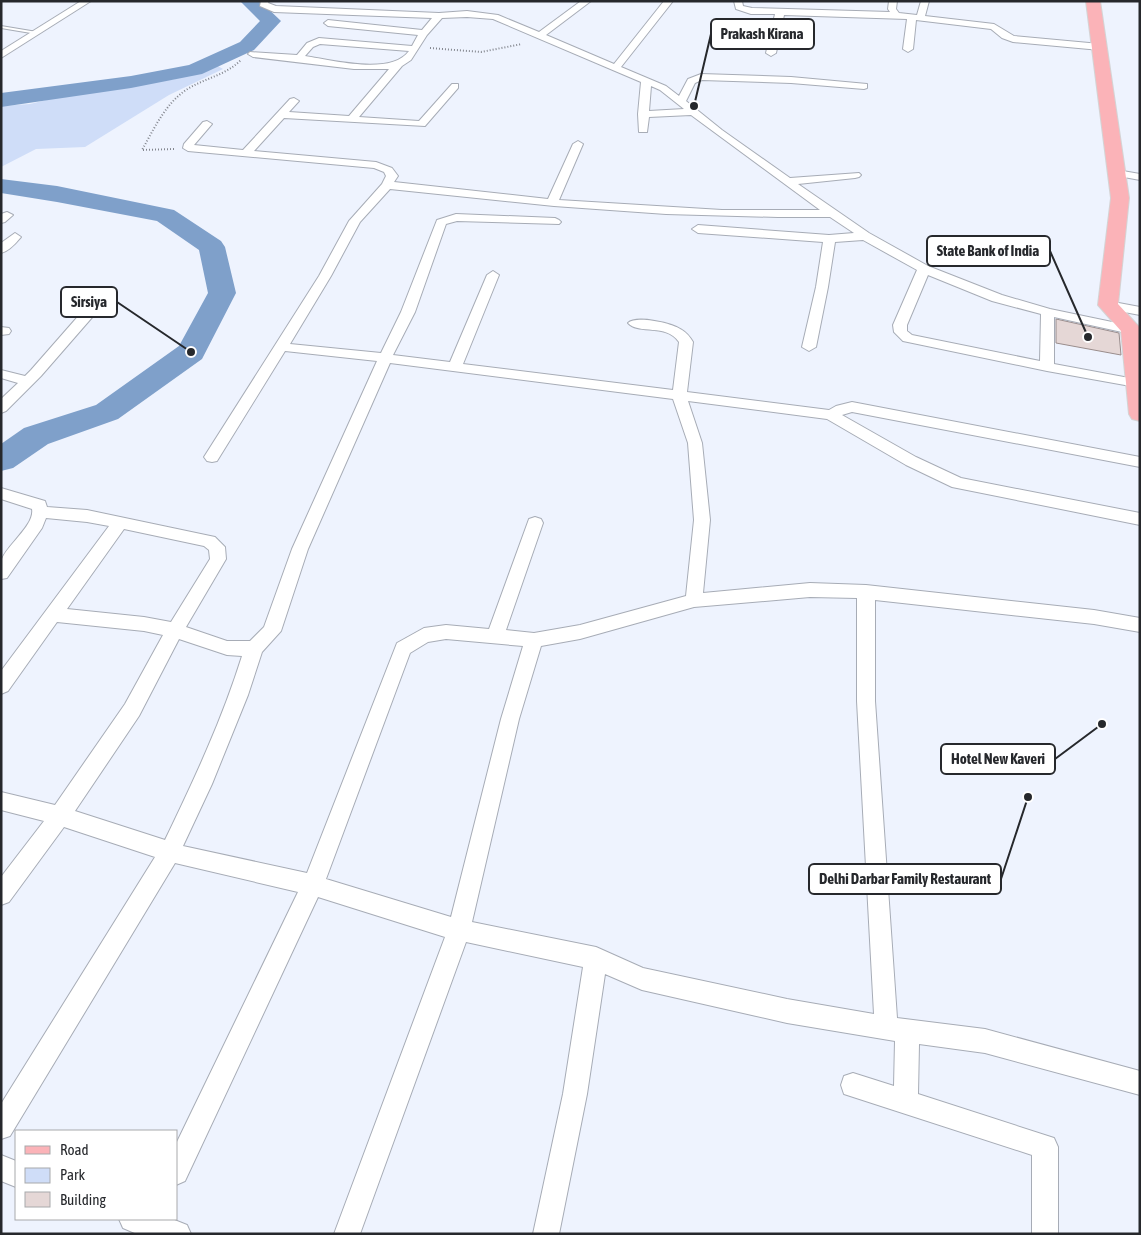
<svg xmlns="http://www.w3.org/2000/svg" width="1141" height="1235" viewBox="0 0 1141 1235" font-family="'Asap Condensed',sans-serif">
  <style>
    .green { fill: #cfddf8 }
    .lines { fill: none; stroke-linecap: round; stroke-linejoin: round }
    .river { fill: #7fa0ca; fill-rule: evenodd }
    .building { fill: #e5d7d6; stroke: #9a8d8c }
    .service-casing { stroke: #a7acb6; stroke-width: 2 }
    .minor-casing { stroke: #a7acb6; stroke-width: 2 }
    .primary-casing { stroke: #d4d4d5; stroke-width: 2 }
    .path { stroke: #83868e; stroke-width: 2; stroke-dasharray: 1 2; stroke-linecap: butt }
    .service { fill: #fff; fill-rule: evenodd }
    .minor { fill: #fff; fill-rule: evenodd }
    .primary { fill: #fbb3b8; fill-rule: evenodd }
    .leader { fill: none; stroke: #26282c; stroke-width: 2 }
    .callout-dot { fill: #26282c; stroke: #fff; stroke-width: 2 }
    .callout { fill: #fff; stroke: #26282c; stroke-width: 2 }
    .callout-label { font-size: 15px; text-anchor: middle; font-weight: bold; fill: #26282c }
  </style>
  <rect width="100%" height="100%" fill="#eef3fe"/>
  <!-- green -->
  <polygon class="green" points="216,65 223,69 169,95 85,147 36,149 1,167 1,106 30,104 62,96 175,79"/>
  <g class="lines">
    <!-- river -->
    <g class="river">
      <polygon points="240,1 260,1 281,21 254,50 202,74 131,88 1,107 1,93 131,76 189,65 240,42 260,21"/>
      <polygon points="1,179 57,186 174,210 221,241 225,247 236,293 202,359 118,419 48,444 13,468 1,471 1,444 24,428 96,405 179,346 208,293 199,250 157,221 57,202 1,193"/>
    </g>
  </g>
  <!-- building -->
  <polygon class="building" points="1056,319 1119,333 1121,355 1056,343"/>
  <g class="lines">
    <defs>
      <polygon id="service" points="1,26 37,32 39,33 37,34 1,28"/>
      <g id="minor">
        <polygon points="81,1 91,1 1,58 1,51"/>
        <path d="M261,1h8l-1,2 8,3 163,7 28,-2 31,4 41,17 42,-31h10l-45,34 68,29 50,-63h9l-52,66 45,19 13,10 9,-17 13,-5 90,3 76,7v4l-3,1 -73,-6 -89,-3 -7,3 -9,18 36,29 68,48 69,-5 2,2 -2,2 -4,1 -57,6 71,49 59,33 74,29 48,14 86,18 2,3 -7,4 -77,-17v47l86,16v6l-4,1 -89,-16 -144,-30 -9,-9 -1,-7 24,-55 -54,-30 -28,2 -7,45 -12,60 -7,4 -7,-4 14,-60 7,-45 -125,-9 -6,-4 6,-4 131,10 25,-2 -24,-16h-52l-112,-3 -112,-8 -164,-17 -30,33 -29,54 -41,68 91,9 20,-41 36,-92 19,-6 99,4 4,2 2,2 -2,2 -102,-3 -11,3 -31,88 -22,43 57,7 37,-87 6,-4 6,4 -36,89 210,26 6,-48c-13,-19 -40,-7 -51,-19 8,-8 45,0 54,7 5,3 8,7 11,12l-6,50 142,18 7,-4 16,-4 288,55v10l-288,-55 -10,3 74,42 45,21 179,35v12l-188,-38 -46,-22 -79,-46 -139,-18 14,42 8,77 -7,73 107,-10 56,2 228,25 46,8v14l-46,-8 -219,-24v101l22,317 88,11 155,42v24l-155,-42 -66,-9 -1,50 136,44 4,9v87h-26v-79l-188,-61 -3,-9 3,-9 9,-3 41,13 1,-45 -108,-18 -145,-33 -37,-16 -18,120 -28,140h-26l30,-140 20,-127 -117,-25 -106,292h-26l111,-297 -127,-40 -133,284 -9,4v-41l122,-252 -123,-29 -165,273 -9,3v-35l154,-247 -91,-30 -55,75 -8,3v-28l43,-56 -43,-11v-18l54,13 70,-101 38,-69 -19,-4 -87,-9 -49,69 -7,3v-23l108,-145 -22,-4 -41,-4 -4,10 -35,50 -6,1c0,-5 -1,-14 1,-20 5,-14 33,-34 30,-50l-31,-10v-11l44,13 2,6 40,3 128,27 10,10 1,12 -40,68 41,14h23l14,-14 28,-78 85,-188 -92,-10 -68,110 -5,1 -5,-1 -3,-4 115,-181 30,-55 33,-37 4,-8 -2,-4 -10,-4 -186,-17 -5,-3 1,-4 19,-22 4,-1 5,3 -18,21 49,5 47,-51 4,-1 5,3 -10,11 60,4 40,-47h-35l-101,-12 -5,-3 2,-2 47,3 10,-12 12,-5 93,8 6,-11 -90,-9 -4,-3 4,-3 94,10 10,-12 -158,-6 -14,-6zM467,17l26,2 148,63 -3,32 1,18h8l2,-15 42,-2 129,95h-98l-163,-10 24,-56 -5,-3 -5,3 -25,55 -154,-17 4,-6 -6,-8 -16,-6 -122,-11 30,-33 141,8 33,-38v-4h-6l-33,37 -60,-4 43,-51 9,-6 16,-25 15,-17zM320,44l89,7c-18,25 -77,9 -104,5l8,-9zM651,86l9,4 24,19 -35,2zM928,275l64,26 49,13 -1,47 -128,-26 -5,-4v-6zM390,363l283,36 15,44 6,77 -8,76 -106,29 -46,8 -28,-3 37,-107 -2,-4 -6,-2 -6,2 -40,110 -43,-4 -22,3 -27,15 -90,230 -124,-27 29,-62 36,-89 14,-43 19,-21 27,-82zM124,529l80,17 5,4 1,9 -39,63 -27,-5 -77,-8zM810,597l47,1v103l17,313 -87,-15 -144,-31 -47,-21 -124,-25 47,-203 22,-73 39,-7 114,-32zM179,639l48,16 15,1c-20,64 -48,124 -77,184l-90,-29 64,-95zM446,639l77,7 -22,73 -50,198 -125,-38 84,-226 18,-11z"/>
        <polygon points="734,1 742,1 743,6 752,8 890,12 888,9 889,1 897,1 896,9 899,13 917,15 921,1 929,1 925,16 994,24 1014,36 1100,44 1105,47 1100,50 1013,42 1002,38 991,29 916,20 913,49 908,52 903,49 907,19 784,15 776,53 771,56 766,53 775,14 751,14 736,9"/>
        <polygon points="1117,170 1140,174 1140,180 1113,175 1111,173"/>
        <polygon points="7,212 13,215 5,222 1,223 1,214"/>
        <path d="M15,233l6,4c-5,6 -12,14 -20,16v-10z"/>
        <path d="M75,289c10,3 19,15 20,25l-54,62 -35,35 -5,2v-14l17,-16 -17,-5v-8l24,6 6,-6 50,-57 1,-5 -13,-15z"/>
        <polygon points="1108,301 1140,307 1140,315 1103,308 1102,305 1103,302"/>
        <polygon points="1,327 9,328 11,331 9,334 1,335"/>
        <polygon points="1,1155 16,1161 16,1187 1,1181"/>
        <polygon points="119,1219 172,1219 187,1225 191,1234 137,1234 123,1228"/>
      </g>
      <polygon id="primary" points="1086,1 1100,1 1129,198 1118,304 1140,328 1140,421 1132,419 1129,414 1121,331 1098,305 1111,198"/>
    </defs>
    <!-- service casing -->
    <use href="#service" class="service-casing"/>
    <!-- minor casing -->
    <use href="#minor" class="minor-casing"/>
    <!-- primary casing -->
    <use href="#primary" class="primary-casing"/>
    <!-- path -->
    <g class="path">
      <polyline points="430,48 481,52 522,44"/>
      <path d="M174,149l-32,1c12,-21 23,-46 44,-60 18,-12 39,-14 55,-30"/>
    </g>
    <!-- service -->
    <use href="#service" class="service"/>
    <!-- minor -->
    <use href="#minor" class="minor"/>
    <!-- primary -->
    <use href="#primary" class="primary"/>
  </g>
  <!-- callouts -->
  <path class="leader" d="M694 106L711 34M1088 337L1050 251M191 352L117 302M1102 724L1055 759M1028 797L1001 879"/>
  <g class="callout-dot">
    <circle cx="694" cy="106" r="5"/>
    <circle cx="1088" cy="337" r="5"/>
    <circle cx="191" cy="352" r="5"/>
    <circle cx="1102" cy="724" r="5"/>
    <circle cx="1028" cy="797" r="5"/>
  </g>
  <g class="callout">
    <rect x="711" y="19" width="103" height="30" rx="5"/>
    <rect x="927" y="236" width="123" height="30" rx="5"/>
    <rect x="61" y="287" width="56" height="30" rx="5"/>
    <rect x="941" y="744" width="114" height="30" rx="5"/>
    <rect x="809" y="864" width="192" height="30" rx="5"/>
  </g>
  <g class="callout-label">
    <text x="762" y="39">Prakash Kirana</text>
    <text x="988" y="256">State Bank of India</text>
    <text x="89" y="307">Sirsiya</text>
    <text x="998" y="764">Hotel New Kaveri</text>
    <text x="905" y="884">Delhi Darbar Family Restaurant</text>
  </g>
  <!-- border -->
  <rect width="1141" height="1235" fill="none" stroke="#26282c" stroke-width="5"/>
  <!-- legend -->
  <rect x="15" y="1130" width="162" height="90" fill="#ffffff" stroke="#a8a9ab"/>
  <rect x="25" y="1146" width="25" height="8" fill="#fbb3b8" stroke="#a8a9ab"/>
  <text x="60" y="1155" font-size="15" fill="#26282c">Road</text>
  <rect x="25" y="1168" width="25" height="15" fill="#cfddf8" stroke="#a8a9ab"/>
  <text x="60" y="1180" font-size="15" fill="#26282c">Park</text>
  <rect x="25" y="1192" width="25" height="15" fill="#e5d7d6" stroke="#a8a9ab"/>
  <text x="60" y="1205" font-size="15" fill="#26282c">Building</text>
</svg>
